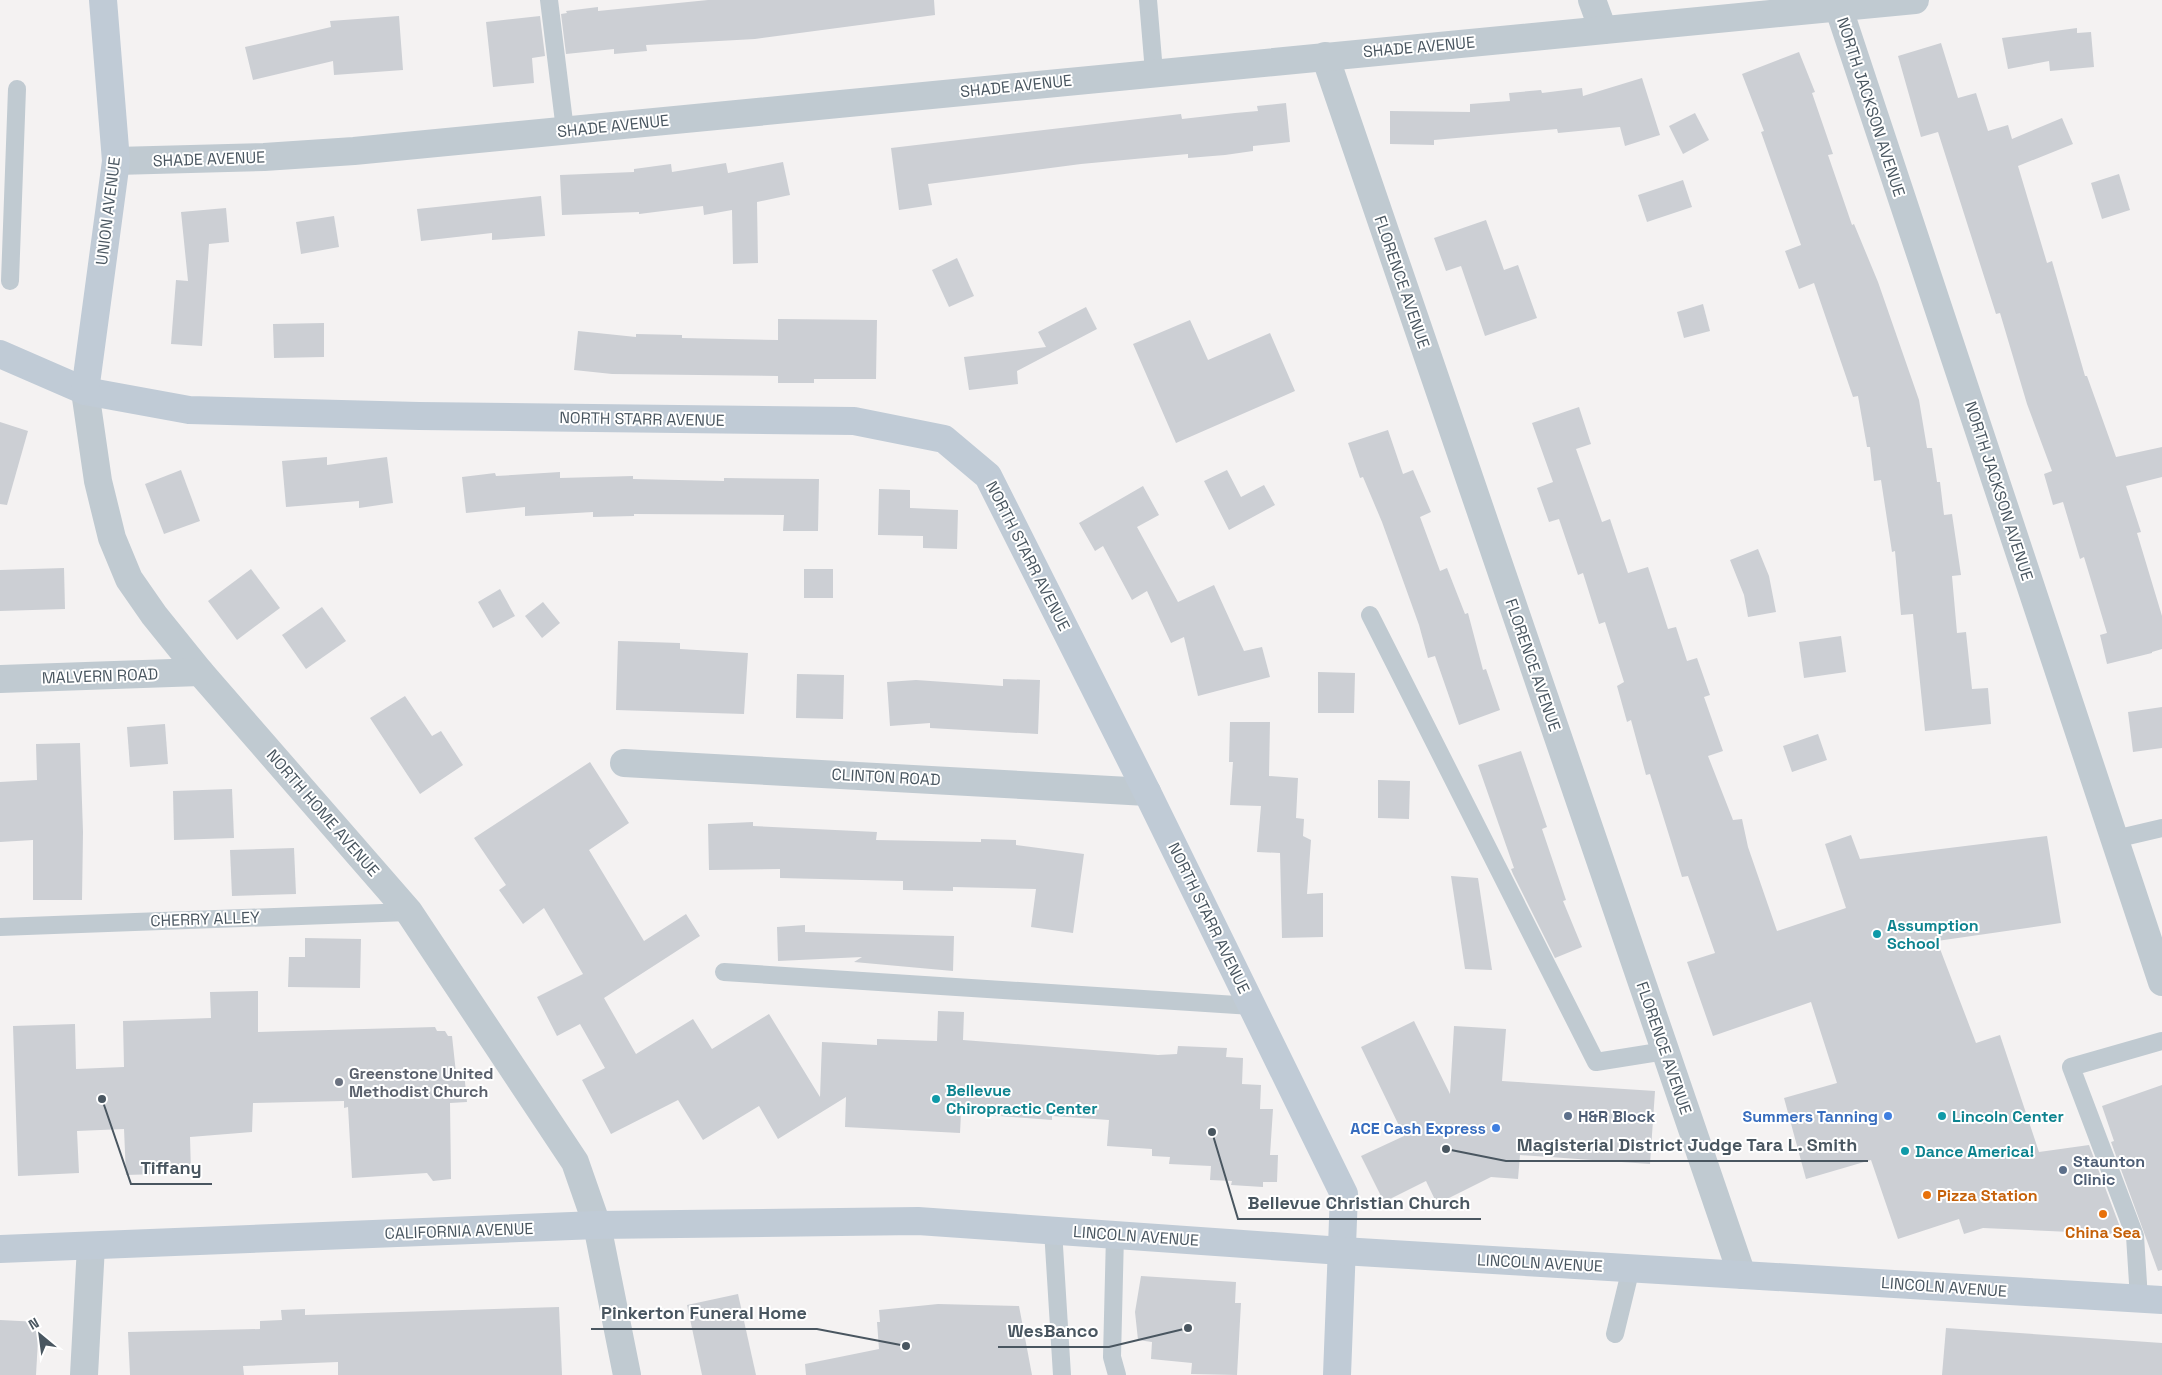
<svg xmlns="http://www.w3.org/2000/svg" width="2162" height="1375" viewBox="0 0 2162 1375" font-family="'Space Grotesk',sans-serif">
  <style>
    .building { fill: #cccfd4 }
    .lines { fill: none; stroke-linecap: round; stroke-linejoin: round }
    .lane { stroke: #c0cad1; stroke-width: 18 }
    .street { stroke: #c0cad1; stroke-width: 28 }
    .secondary { stroke: #c0cbd6; stroke-width: 28 }
    .culture-dot { fill: #0f9aa8; stroke: #fff; stroke-width: 2 }
    .worship-dot { fill: #6b7280; stroke: #fff; stroke-width: 2 }
    .service-dot { fill: #5c6f8a; stroke: #fff; stroke-width: 2 }
    .shop-dot { fill: #3f7fe0; stroke: #fff; stroke-width: 2 }
    .food-dot { fill: #e8710a; stroke: #fff; stroke-width: 2 }
    .labels { text-anchor: middle; dominant-baseline: central; stroke-width: 4; stroke-linejoin: round; paint-order: stroke }
    .street-label { font-size: 16px; fill: #495660; stroke: #fff }
    .culture-label { font-size: 16px; font-weight: bold; fill: #0d838f; stroke: #fff; text-anchor: start }
    .worship-label { font-size: 16px; font-weight: bold; fill: #5b616d; stroke: #fff; text-anchor: start }
    .service-label { font-size: 16px; font-weight: bold; fill: #4e5e75; stroke: #fff; text-anchor: start }
    .shop-label { font-size: 16px; font-weight: bold; fill: #366cbe; stroke: #fff; text-anchor: end }
    .food-label { font-size: 16px; font-weight: bold; fill: #c56008; stroke: #fff; text-anchor: start }
    .leader { fill: none; stroke: #495660; stroke-width: 2 }
    .callout-dot { fill: #495660; stroke: #fff; stroke-width: 2 }
    .callout-label { font-size: 18px; text-anchor: middle; font-weight: bold; fill: #495660; stroke: #fff; stroke-width: 4; stroke-linejoin: round; paint-order: stroke }
  </style>
  <rect width="100%" height="100%" fill="#f4f2f2"/>
  <!-- building -->
  <g class="building">
    <polygon points="708,0 934,0 935,15 755,39 646,45 647,51 614,54 614,49 566,54 561,14 567,13 566,11 598,7 598,11"/>
    <polygon points="399,16 403,70 334,75 333,61 253,80 245,47 331,27 330,21"/>
    <polygon points="540,16 545,56 532,58 534,83 493,87 486,22"/>
    <polygon points="2077,28 2077,33 2091,32 2094,67 2050,71 2049,61 2008,69 2002,38"/>
    <polygon points="1941,43 1958,98 1976,93 1988,131 2008,125 2012,139 2062,118 2073,144 2018,166 2047,263 2052,261 2085,376 2087,376 2116,457 2162,447 2162,477 2126,486 2141,532 2137,533 2162,616 2162,649 2152,652 2152,653 2107,664 2100,635 2107,633 2084,557 2080,559 2063,502 2053,505 2044,474 2052,471 2027,404 2000,313 1996,314 1938,132 1921,137 1898,56"/>
    <polygon points="1799,52 1815,92 1812,93 1833,154 1828,155 1852,225 1854,224 1878,282 1919,400 1927,448 1932,448 1937,482 1940,482 1944,515 1952,514 1961,575 1952,576 1957,633 1966,632 1972,689 1988,688 1991,724 1925,731 1913,614 1901,615 1895,551 1892,552 1881,480 1874,481 1870,447 1867,447 1858,396 1853,397 1814,283 1799,289 1785,251 1801,245 1761,132 1764,131 1742,74"/>
    <polygon points="1642,78 1660,135 1625,146 1620,127 1558,133 1557,129 1434,140 1434,145 1390,144 1390,111 1470,112 1470,104 1510,101 1509,93 1541,90 1542,93 1582,88 1583,96"/>
    <polygon points="1286,103 1290,142 1253,146 1253,151 1225,155 1188,158 1188,154 1081,164 928,184 932,205 899,210 891,148 1181,114 1182,119 1235,113 1258,111 1257,106"/>
    <polygon points="1695,113 1709,140 1683,154 1669,126"/>
    <polygon points="783,162 790,195 757,202 758,263 733,264 732,210 704,215 703,206 639,214 639,212 562,215 560,175 634,172 634,169 671,164 672,172 726,163 728,173"/>
    <polygon points="2119,174 2130,210 2102,219 2091,183"/>
    <polygon points="1683,180 1692,207 1647,222 1638,195"/>
    <polygon points="541,196 545,236 492,240 492,233 421,241 417,209"/>
    <polygon points="226,208 229,242 209,244 202,346 171,344 176,280 188,281 181,212"/>
    <polygon points="334,216 339,247 301,254 296,222"/>
    <polygon points="1486,220 1504,270 1518,265 1537,318 1485,336 1461,266 1446,271 1434,238"/>
    <polygon points="957,258 974,296 949,307 932,270"/>
    <polygon points="1703,304 1710,331 1684,338 1677,312"/>
    <polygon points="1086,307 1097,329 1017,371 1018,384 969,390 964,357 1046,347 1038,332"/>
    <polygon points="778,319 877,320 876,379 814,379 814,383 778,383 778,376 612,374 574,370 578,331 636,337 636,334 682,335 682,338 778,340"/>
    <polygon points="1190,320 1208,360 1270,333 1295,391 1176,443 1133,344"/>
    <polygon points="324,323 324,357 274,358 273,324"/>
    <polygon points="1579,407 1591,444 1576,449 1602,522 1610,519 1628,573 1648,567 1668,629 1676,627 1687,661 1697,658 1710,695 1704,697 1723,751 1708,756 1733,820 1742,819 1748,847 1777,931 1846,908 1825,844 1851,835 1860,859 2047,836 2061,923 1937,941 1976,1043 2000,1035 2039,1152 2089,1145 2120,1227 2115,1234 1983,1228 1964,1234 1959,1219 1898,1239 1871,1160 1806,1179 1784,1098 1837,1083 1811,1002 1713,1036 1687,962 1715,953 1688,876 1682,877 1650,774 1646,775 1631,720 1627,722 1617,686 1624,682 1605,622 1599,624 1583,573 1578,575 1559,519 1549,522 1537,488 1553,482 1532,423"/>
    <polygon points="0,422 28,431 7,505 0,504"/>
    <polygon points="1388,430 1403,474 1413,470 1431,512 1420,517 1440,571 1447,568 1465,614 1468,613 1483,670 1486,669 1500,710 1459,725 1435,656 1428,658 1419,625 1382,522 1363,477 1360,478 1348,443"/>
    <polygon points="327,457 327,465 387,457 393,503 359,508 359,501 286,507 282,461"/>
    <polygon points="181,470 200,521 164,534 145,484"/>
    <polygon points="1227,470 1241,497 1264,485 1275,505 1229,530 1204,481"/>
    <polygon points="560,472 560,478 633,476 633,479 724,481 724,478 819,479 818,531 783,531 784,515 634,514 634,516 593,517 593,512 525,516 525,507 466,513 462,477 495,473 496,476"/>
    <polygon points="1143,486 1159,515 1137,527 1178,602 1214,585 1244,651 1262,647 1270,677 1198,696 1184,637 1171,643 1147,591 1132,600 1103,546 1095,551 1079,523"/>
    <polygon points="879,489 910,490 910,508 958,510 957,549 923,548 923,536 878,535"/>
    <polygon points="1758,549 1769,576 1776,612 1748,617 1744,595 1730,560"/>
    <polygon points="64,568 65,609 0,611 0,570"/>
    <polygon points="251,569 280,608 237,640 208,601"/>
    <rect x="804" y="569" width="29" height="29"/>
    <polygon points="500,589 515,616 493,628 478,602"/>
    <polygon points="543,602 560,623 542,638 525,616"/>
    <polygon points="322,607 346,641 306,669 282,635"/>
    <polygon points="1841,636 1846,672 1804,678 1799,642"/>
    <polygon points="618,641 680,643 680,649 748,653 744,714 616,710"/>
    <polygon points="1318,672 1355,673 1354,713 1318,713"/>
    <polygon points="797,674 844,675 843,719 796,718"/>
    <polygon points="1003,679 1040,680 1038,734 930,728 930,723 890,726 887,682 916,680 1003,686"/>
    <polygon points="405,696 432,736 441,731 463,765 420,794 370,718"/>
    <polygon points="2162,707 2162,748 2133,752 2128,712"/>
    <polygon points="1230,722 1270,722 1269,776 1298,778 1296,818 1304,819 1303,836 1311,840 1307,894 1323,893 1323,937 1282,938 1280,853 1257,852 1261,806 1230,805 1233,762 1229,762"/>
    <polygon points="165,724 168,764 130,767 127,727"/>
    <polygon points="1818,734 1827,760 1792,772 1783,746"/>
    <polygon points="80,743 83,832 82,900 33,900 33,840 0,842 0,782 37,780 36,744"/>
    <polygon points="1521,751 1547,827 1542,829 1566,900 1563,901 1582,947 1555,958 1513,874 1511,869 1514,868 1478,765"/>
    <polygon points="590,762 629,823 589,850 644,941 686,914 700,936 604,998 636,1054 693,1019 712,1049 769,1014 820,1097 822,1042 877,1045 877,1039 937,1041 938,1011 964,1012 963,1040 1158,1055 1177,1054 1178,1046 1227,1048 1226,1057 1243,1058 1242,1084 1261,1085 1260,1109 1273,1109 1270,1155 1278,1155 1277,1182 1263,1182 1263,1187 1231,1185 1232,1181 1210,1180 1211,1166 1169,1164 1170,1157 1152,1156 1152,1149 1107,1146 1109,1120 1052,1116 1052,1120 961,1113 960,1133 845,1127 846,1097 778,1139 759,1106 703,1140 678,1100 611,1134 582,1080 605,1068 580,1024 557,1036 537,997 583,974 544,908 523,924 499,890 506,885 474,838"/>
    <polygon points="1378,780 1410,781 1409,819 1378,818"/>
    <polygon points="232,789 234,838 174,840 173,791"/>
    <polygon points="753,822 753,826 877,832 876,840 981,842 981,839 1016,840 1016,845 1084,854 1073,933 1031,927 1036,889 953,887 953,891 903,890 903,881 780,878 780,869 709,870 708,824"/>
    <polygon points="294,848 296,894 232,896 230,850"/>
    <polygon points="1451,876 1478,878 1492,970 1465,969"/>
    <polygon points="805,925 805,932 954,936 953,971 854,962 862,957 778,961 777,927"/>
    <polygon points="305,938 361,939 360,988 288,987 289,957 305,957"/>
    <polygon points="258,991 258,1032 435,1027 437,1031 445,1031 448,1036 452,1036 456,1073 464,1072 467,1102 450,1103 451,1179 433,1181 427,1173 352,1178 348,1107 344,1108 344,1101 253,1103 252,1132 190,1137 191,1173 126,1175 124,1129 77,1131 79,1173 18,1176 13,1026 75,1024 76,1069 124,1067 123,1021 211,1018 210,992"/>
    <polygon points="1414,1021 1450,1094 1454,1026 1506,1029 1502,1081 1655,1091 1650,1164 1520,1155 1518,1179 1491,1177 1437,1204 1426,1181 1384,1202 1361,1156 1404,1136 1361,1047"/>
    <polygon points="2162,1085 2162,1270 2158,1271 2111,1142 2114,1141 2102,1106"/>
    <polygon points="1141,1276 1236,1282 1235,1303 1241,1303 1237,1375 1191,1374 1192,1363 1151,1359 1152,1342 1138,1340 1135,1312"/>
    <polygon points="738,1294 756,1375 702,1375 687,1305"/>
    <polygon points="938,1304 1019,1306 1032,1375 806,1375 805,1364 879,1349 877,1322 880,1322 879,1310"/>
    <polygon points="559,1307 562,1375 338,1375 338,1362 243,1366 244,1375 130,1375 128,1332 260,1329 260,1321 282,1320 281,1310 305,1309 305,1315"/>
    <polygon points="0,1320 39,1322 36,1375 0,1375"/>
    <polygon points="1946,1328 2162,1343 2162,1375 1942,1375"/>
  </g>
  <g class="lines">
    <!-- lane -->
    <g class="lane">
      <polyline points="549,0 565,130"/>
      <polyline points="1148,0 1154,72"/>
      <polyline points="10,281 17,89"/>
      <polyline points="1370,615 1596,1062 1665,1051"/>
      <polyline points="2115,839 2162,828"/>
      <polyline points="0,927 409,912"/>
      <polyline points="724,972 1252,1006"/>
      <polyline points="1053,1230 1062,1375"/>
      <polyline points="1115,1235 1112,1357 1117,1375"/>
      <polyline points="2139,1299 2135,1236 2071,1067 2162,1041"/>
      <polyline points="1615,1334 1631,1268"/>
    </g>
    <!-- street -->
    <g class="street">
      <polyline points="1592,0 1603,30"/>
      <polyline points="1836,0 2162,982"/>
      <polyline points="1325,56 1742,1275"/>
      <polyline points="116,161 264,157 354,151 1915,0"/>
      <polyline points="85,391 98,481 112,538 129,579 154,615 200,672 409,912 575,1162 597,1225 627,1375"/>
      <polyline points="0,679 200,672"/>
      <polyline points="624,763 1147,792"/>
      <polyline points="84,1375 91,1246"/>
    </g>
    <!-- secondary -->
    <g class="secondary">
      <polyline points="0,354 85,391 189,410 419,416 854,421 944,439 988,476 1147,792 1344,1194 1337,1375"/>
      <polyline points="85,391 116,161 103,0"/>
      <polyline points="0,1249 597,1225 918,1221 1342,1251 2162,1300"/>
    </g>
  </g>
  <!-- markers -->
  <g class="culture-dot">
    <circle cx="1877" cy="934" r="5"/>
    <circle cx="936" cy="1099" r="5"/>
    <circle cx="1942" cy="1116" r="5"/>
    <circle cx="1905" cy="1151" r="5"/>
  </g>
  <circle class="worship-dot" cx="339" cy="1082" r="5"/>
  <g class="service-dot">
    <circle cx="1568" cy="1116" r="5"/>
    <circle cx="2063" cy="1170" r="5"/>
  </g>
  <g class="shop-dot">
    <circle cx="1888" cy="1116" r="5"/>
    <circle cx="1496" cy="1128" r="5"/>
  </g>
  <g class="food-dot">
    <circle cx="1927" cy="1195" r="5"/>
    <circle cx="2103" cy="1214" r="5"/>
  </g>
  <g class="labels">
    <!-- street labels -->
    <g class="street-label">
      <text transform="translate(1419 47) rotate(-5)">SHADE AVENUE</text>
      <text transform="translate(1016 86) rotate(-6)">SHADE AVENUE</text>
      <text transform="translate(1871 107) rotate(72)">NORTH JACKSON AVENUE</text>
      <text transform="translate(613 126) rotate(-6)">SHADE AVENUE</text>
      <text transform="translate(209 159) rotate(-2)">SHADE AVENUE</text>
      <text transform="translate(108 211) rotate(-83)">UNION AVENUE</text>
      <text transform="translate(1402 282) rotate(71)">FLORENCE AVENUE</text>
      <text transform="translate(642 419) rotate(1)">NORTH STARR AVENUE</text>
      <text transform="translate(1999 491) rotate(72)">NORTH JACKSON AVENUE</text>
      <text transform="translate(1028 556) rotate(63)">NORTH STARR AVENUE</text>
      <text transform="translate(1533 665) rotate(71)">FLORENCE AVENUE</text>
      <text transform="translate(100 676) rotate(-2)">MALVERN ROAD</text>
      <text transform="translate(886 777) rotate(3)">CLINTON ROAD</text>
      <text transform="translate(323 813) rotate(49)">NORTH HOME AVENUE</text>
      <text transform="translate(1209 918) rotate(64)">NORTH STARR AVENUE</text>
      <text transform="translate(205 919) rotate(-2)">CHERRY ALLEY</text>
      <text transform="translate(1664 1048) rotate(71)">FLORENCE AVENUE</text>
      <text transform="translate(459 1231) rotate(-2)">CALIFORNIA AVENUE</text>
      <text transform="translate(1136 1236) rotate(4)">LINCOLN AVENUE</text>
      <text transform="translate(1540 1263) rotate(3)">LINCOLN AVENUE</text>
      <text transform="translate(1944 1287) rotate(4)">LINCOLN AVENUE</text>
    </g>
    <!-- culture labels -->
    <g class="culture-label">
      <text x="1887" y="925">Assumption<tspan x="1887" dy="18">School</tspan></text>
      <text x="946" y="1090">Bellevue<tspan x="946" dy="18">Chiropractic Center</tspan></text>
      <text x="1952" y="1116">Lincoln Center</text>
      <text x="1915" y="1151">Dance America!</text>
    </g>
    <!-- worship labels -->
    <g class="worship-label">
      <text x="349" y="1073">Greenstone United<tspan x="349" dy="18">Methodist Church</tspan></text>
    </g>
    <!-- service labels -->
    <g class="service-label">
      <text x="1578" y="1116">H&amp;R Block</text>
      <text x="2073" y="1161">Staunton<tspan x="2073" dy="18">Clinic</tspan></text>
    </g>
    <!-- shop labels -->
    <g class="shop-label">
      <text x="1878" y="1116">Summers Tanning</text>
      <text x="1486" y="1128">ACE Cash Express</text>
    </g>
    <!-- food labels -->
    <g class="food-label">
      <text x="1937" y="1195">Pizza Station</text>
      <text x="2103" y="1232" text-anchor="middle">China Sea</text>
    </g>
  </g>
  <!-- callouts -->
  <path class="leader" d="M1446 1149L1506 1161H1868M102 1099L131 1184H212M1212 1132L1238 1219H1481M906 1346L817 1329H591M1188 1328L1109 1347H998"/>
  <g class="callout-dot">
    <circle cx="1446" cy="1149" r="5"/>
    <circle cx="102" cy="1099" r="5"/>
    <circle cx="1212" cy="1132" r="5"/>
    <circle cx="906" cy="1346" r="5"/>
    <circle cx="1188" cy="1328" r="5"/>
  </g>
  <g class="callout-label">
    <text x="1687" y="1151">Magisterial District Judge Tara L. Smith</text>
    <text x="171" y="1174">Tiffany</text>
    <text x="1359" y="1209">Bellevue Christian Church</text>
    <text x="704" y="1319">Pinkerton Funeral Home</text>
    <text x="1053" y="1337">WesBanco</text>
  </g>
  <!-- north arrow -->
  <g transform="translate(40 1335) rotate(331)" stroke="#ffffff" stroke-width="4" paint-order="stroke">
  <path d="M0-4L9 19L0 12L-9 19Z" fill="#495660"/>
  <text y="-8" font-size="14" font-weight="bold" text-anchor="middle" fill="#495660">N</text>
  </g>
</svg>
